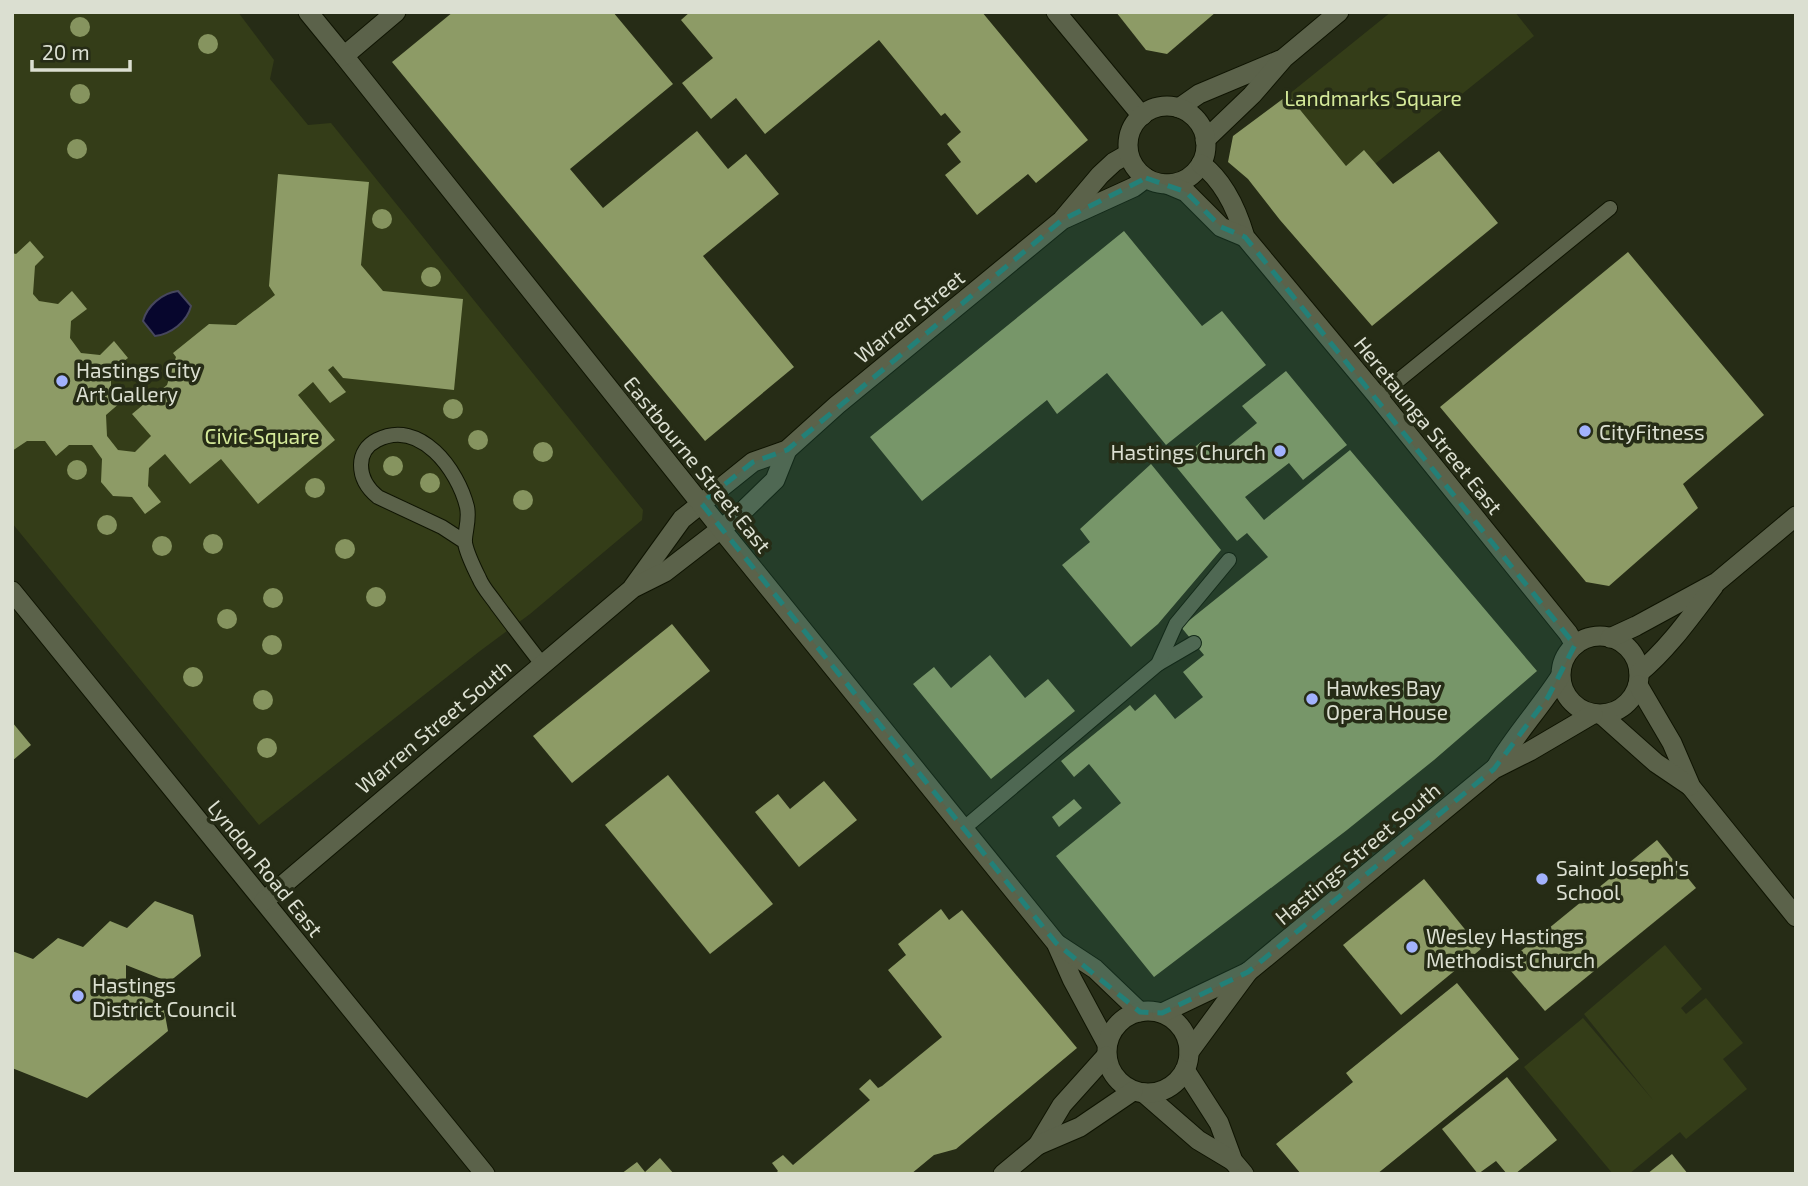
<svg xmlns="http://www.w3.org/2000/svg" width="1808" height="1186" viewBox="0 0 1808 1186" font-family="'Exo 2',sans-serif">
  <style>
    .green { fill: #343d18 }
    .water { fill: #07062d; stroke: #47475e; stroke-width: 2 }
    .building { fill: #8d9b66 }
    .lines { fill: none; stroke-linecap: round; stroke-linejoin: round }
    .service-casing { stroke: #0f1402; stroke-width: 16 }
    .minor-casing { stroke: #0f1402; stroke-width: 21 }
    .tertiary-casing { stroke: #0f1402; stroke-width: 21 }
    .secondary-casing { stroke: #0f1402; stroke-width: 21 }
    .service { stroke: #5b624a; stroke-width: 14 }
    .minor { stroke: #5b624a; stroke-width: 19 }
    .tertiary { stroke: #5b624a; stroke-width: 19 }
    .secondary { stroke: #5b624a; stroke-width: 19 }
    .tree { fill: #86945f }
    .marked { fill: #238078; fill-opacity: 0.2; stroke: #238078; stroke-width: 5; stroke-dasharray: 14 9; stroke-linejoin: round }
    .poi-dot { fill: #a2b2fd; stroke: #262c16; stroke-width: 2.5 }
    .labels { text-anchor: middle; dominant-baseline: central; stroke-width: 7; stroke-linejoin: round; paint-order: stroke }
    .park-label { font-size: 21px; fill: #d5ea9a; stroke: #262c16 }
    .street-label { font-size: 21px; fill: #dbdfd1; stroke: #262c16 }
    .poi-label { font-size: 21px; fill: #dbdfd1; stroke: #262c16; text-anchor: start }
  </style>
  <rect width="100%" height="100%" fill="#262c16"/>
  <!-- green -->
  <g class="green">
    <polygon points="12,12 238,12 274,60 270,79 308,125 331,123 643,510 642,520 530,614 480,651 259,825 12,523"/>
    <polygon points="1391,12 1515,12 1534,36 1375,164 1364,151 1346,166 1288,95"/>
    <polygon points="1665,945 1702,989 1681,1008 1686,1014 1706,998 1743,1043 1723,1059 1747,1089 1686,1139 1680,1132 1629,1174 1613,1174 1524,1067 1583,1018 1653,1100 1584,1014"/>
  </g>
  <!-- water -->
  <path class="water" d="M178,291l13,15c-4,16 -20,28 -36,30l-12,-15c4,-15 19,-28 35,-30z"/>
  <!-- building -->
  <g class="building">
    <polygon points="453,12 613,12 673,84 570,169 603,208 697,131 728,169 746,154 779,194 703,256 794,367 705,441 392,62"/>
    <polygon points="690,12 982,12 1088,140 1036,183 1028,174 977,215 945,175 961,162 947,144 961,132 945,113 941,116 879,40 765,134 736,98 711,119 682,83 713,58 681,20"/>
    <polygon points="1116,12 1216,12 1167,54 1146,50"/>
    <polygon points="1288,95 1346,166 1364,150 1393,184 1439,151 1498,223 1372,326 1280,220 1248,179 1228,162 1233,136"/>
    <polygon points="278,174 369,182 361,265 383,291 463,299 454,390 343,378 333,366 328,370 346,392 330,403 313,382 298,395 335,440 258,504 221,459 190,484 165,454 149,468 148,486 161,502 145,514 132,497 113,496 101,482 102,459 92,445 69,445 56,456 45,441 27,441 12,451 12,253 16,254 30,241 44,257 35,266 33,294 39,301 58,304 72,291 87,309 71,321 70,338 81,353 100,355 114,341 128,358 111,371 111,391 121,402 106,415 107,436 118,450 135,452 151,436 132,414 167,385 176,357 173,353 209,324 236,325 275,295 269,286"/>
    <polygon points="1124,231 1202,326 1222,311 1266,365 1166,445 1107,373 1057,414 1047,400 922,501 870,437"/>
    <polygon points="1628,252 1764,415 1683,484 1698,508 1609,586 1586,582 1440,407"/>
    <polygon points="1286,371 1347,445 1303,480 1289,463 1245,497 1264,520 1350,450 1537,671 1434,760 1347,830 1154,977 1056,856 1121,803 1089,764 1074,777 1061,761 1130,705 1135,711 1155,694 1175,719 1203,697 1183,672 1204,655 1181,627 1268,557 1247,533 1237,541 1174,464 1201,442 1214,458 1257,423 1242,406"/>
    <polygon points="1151,464 1221,550 1158,624 1131,647 1062,565 1090,542 1080,529"/>
    <polygon points="672,624 710,671 572,783 533,736"/>
    <polygon points="990,655 1025,698 1048,679 1075,711 991,779 913,684 934,667 951,688"/>
    <polygon points="12,722 31,745 12,761"/>
    <polygon points="668,775 773,904 710,954 605,825"/>
    <polygon points="824,781 857,820 799,867 755,812 778,794 790,809"/>
    <polygon points="1074,799 1082,808 1059,827 1052,817"/>
    <polygon points="1657,840 1696,888 1545,1011 1505,964"/>
    <polygon points="1424,879 1481,949 1401,1015 1343,945"/>
    <polygon points="155,901 193,915 201,956 169,982 126,965 126,988 163,1004 168,1031 87,1098 12,1068 12,951 33,959 58,938 83,947 110,921 127,928"/>
    <polygon points="941,909 949,920 962,910 1077,1048 956,1149 934,1155 911,1174 775,1174 778,1171 772,1163 783,1155 793,1165 870,1100 859,1089 870,1079 878,1088 882,1086 942,1037 888,970 906,955 898,944"/>
    <polygon points="1457,983 1519,1059 1377,1174 1301,1174 1276,1144 1353,1082 1346,1073"/>
    <polygon points="1507,1077 1557,1140 1515,1174 1507,1174 1496,1161 1478,1174 1442,1129"/>
    <polygon points="1672,1154 1688,1174 1647,1174"/>
    <polygon points="660,1158 674,1174 621,1174 637,1162 645,1172"/>
  </g>
  <g class="lines">
    <defs>
      <g id="service">
        <polyline points="1378,397 1610,208"/>
        <path d="M465,542l-23,-15 -64,-30c-10,-8 -17,-19 -17,-32 0,-11 6,-20 16,-25 43,-22 81,30 90,67 3,14 -3,27 -2,36 2,11 9,25 14,35 4,10 12,18 18,27 15,20 30,40 45,59"/>
        <polyline points="1158,664 1194,643"/>
        <polyline points="963,829 1158,664 1176,624 1229,560"/>
      </g>
      <g id="minor">
        <polyline points="1179,108 1199,94 1280,60"/>
        <polyline points="1205,140 1252,95 1284,58 1339,12"/>
        <polyline points="1066,218 1134,187 1146,178"/>
        <polyline points="633,587 682,519 753,462 787,450 837,405 1062,220 1100,175 1114,162 1128,154"/>
        <polyline points="12,591 485,1174"/>
        <polyline points="264,901 633,588 665,572 740,514 775,480 787,450"/>
        <polyline points="1185,1070 1219,1123 1233,1161 1244,1174"/>
        <polyline points="1144,1093 1198,1140 1233,1161"/>
      </g>
      <g id="tertiary">
        <polyline points="1056,12 1142,116"/>
        <polyline points="344,56 721,529 1056,943 1072,979 1107,1044"/>
        <circle cx="1167" cy="145" r="39"/>
        <path d="M1201,164c23,17 36,46 44,73l133,160 190,236 7,12"/>
        <polyline points="1167,184 1186,192 1221,227 1245,237"/>
        <polyline points="1057,944 1095,969 1140,1012"/>
      </g>
      <g id="secondary">
        <polyline points="308,12 344,56 396,12"/>
        <circle cx="1600" cy="675" r="39"/>
        <polyline points="1610,638 1636,626 1717,582 1796,516"/>
        <path d="M1639,673c30,-25 52,-57 75,-87"/>
        <polyline points="1638,685 1672,743 1691,787 1796,917"/>
        <polyline points="1602,715 1656,763 1690,786"/>
        <path d="M1496,767c19,-32 44,-59 64,-90"/>
        <circle cx="1148" cy="1052" r="41"/>
        <polyline points="1162,1013 1248,972 1494,769 1530,751 1593,714"/>
        <polyline points="1189,1052 1248,972"/>
        <polyline points="1038,1145 1062,1105 1106,1056"/>
        <polyline points="1003,1174 1038,1145 1080,1127 1133,1091"/>
      </g>
    </defs>
    <!-- service casing -->
    <use href="#service" class="service-casing"/>
    <!-- minor casing -->
    <use href="#minor" class="minor-casing"/>
    <!-- tertiary casing -->
    <use href="#tertiary" class="tertiary-casing"/>
    <!-- secondary casing -->
    <use href="#secondary" class="secondary-casing"/>
    <!-- service -->
    <use href="#service" class="service"/>
    <!-- minor -->
    <use href="#minor" class="minor"/>
    <!-- tertiary -->
    <use href="#tertiary" class="tertiary"/>
    <!-- secondary -->
    <use href="#secondary" class="secondary"/>
  </g>
  <!-- trees -->
  <g class="tree">
    <circle cx="80" cy="27" r="10"/>
    <circle cx="208" cy="44" r="10"/>
    <circle cx="80" cy="94" r="10"/>
    <circle cx="77" cy="149" r="10"/>
    <circle cx="382" cy="219" r="10"/>
    <circle cx="431" cy="277" r="10"/>
    <circle cx="453" cy="409" r="10"/>
    <circle cx="478" cy="440" r="10"/>
    <circle cx="543" cy="452" r="10"/>
    <circle cx="393" cy="466" r="10"/>
    <circle cx="77" cy="470" r="10"/>
    <circle cx="430" cy="483" r="10"/>
    <circle cx="315" cy="488" r="10"/>
    <circle cx="523" cy="500" r="10"/>
    <circle cx="107" cy="525" r="10"/>
    <circle cx="213" cy="544" r="10"/>
    <circle cx="162" cy="546" r="10"/>
    <circle cx="345" cy="549" r="10"/>
    <circle cx="376" cy="597" r="10"/>
    <circle cx="273" cy="598" r="10"/>
    <circle cx="227" cy="619" r="10"/>
    <circle cx="272" cy="645" r="10"/>
    <circle cx="193" cy="677" r="10"/>
    <circle cx="263" cy="700" r="10"/>
    <circle cx="267" cy="748" r="10"/>
  </g>
  <!-- marked area -->
  <path class="marked" d="M1146,178l40,14 35,35 24,10 330,408 -27,52 -54,72 -246,203 -86,41 -22,-1 -84,-69 -355,-440 52,-41 34,-12 275,-230z"/>
  <!-- markers -->
  <g class="poi-dot">
    <circle cx="62" cy="381" r="7"/>
    <circle cx="1585" cy="431" r="7"/>
    <circle cx="1280" cy="451" r="7"/>
    <circle cx="1312" cy="699" r="7"/>
    <circle cx="1542" cy="879" r="7"/>
    <circle cx="1412" cy="947" r="7"/>
    <circle cx="78" cy="996" r="7"/>
  </g>
  <g class="labels">
    <!-- park labels -->
    <g class="park-label">
      <text x="1373" y="97">Landmarks Square</text>
      <text x="262" y="435">Civic Square</text>
    </g>
    <!-- street labels -->
    <g class="street-label">
      <text transform="translate(909 316) rotate(-39)">Warren Street</text>
      <text transform="translate(1429 425) rotate(51)">Heretaunga Street East</text>
      <text transform="translate(698 464) rotate(51)">Eastbourne Street East</text>
      <text transform="translate(433 726) rotate(-40)">Warren Street South</text>
      <text transform="translate(1357 853) rotate(-40)">Hastings Street South</text>
      <text transform="translate(266 868) rotate(51)">Lyndon Road East</text>
    </g>
    <!-- poi labels -->
    <g class="poi-label">
      <text x="76" y="369">Hastings City<tspan x="76" dy="24">Art Gallery</tspan></text>
      <text x="1599" y="431">CityFitness</text>
      <text x="1266" y="451" text-anchor="end">Hastings Church</text>
      <text x="1326" y="687">Hawkes Bay<tspan x="1326" dy="24">Opera House</tspan></text>
      <text x="1556" y="867">Saint Joseph's<tspan x="1556" dy="24">School</tspan></text>
      <text x="1426" y="935">Wesley Hastings<tspan x="1426" dy="24">Methodist Church</tspan></text>
      <text x="92" y="984">Hastings<tspan x="92" dy="24">District Council</tspan></text>
    </g>
  </g>
  <!-- border -->
  <rect width="1808" height="1186" fill="none" stroke="#dbdfd1" stroke-width="28"/>
  <!-- scale -->
  <path d="M32 60v10h98v-10" fill="none" stroke="#dbdfd1" stroke-width="3.5"/>
  <text x="42" y="60" font-size="21" fill="#dbdfd1" stroke="#262c16" stroke-width="5" paint-order="stroke">20 m</text>
</svg>
